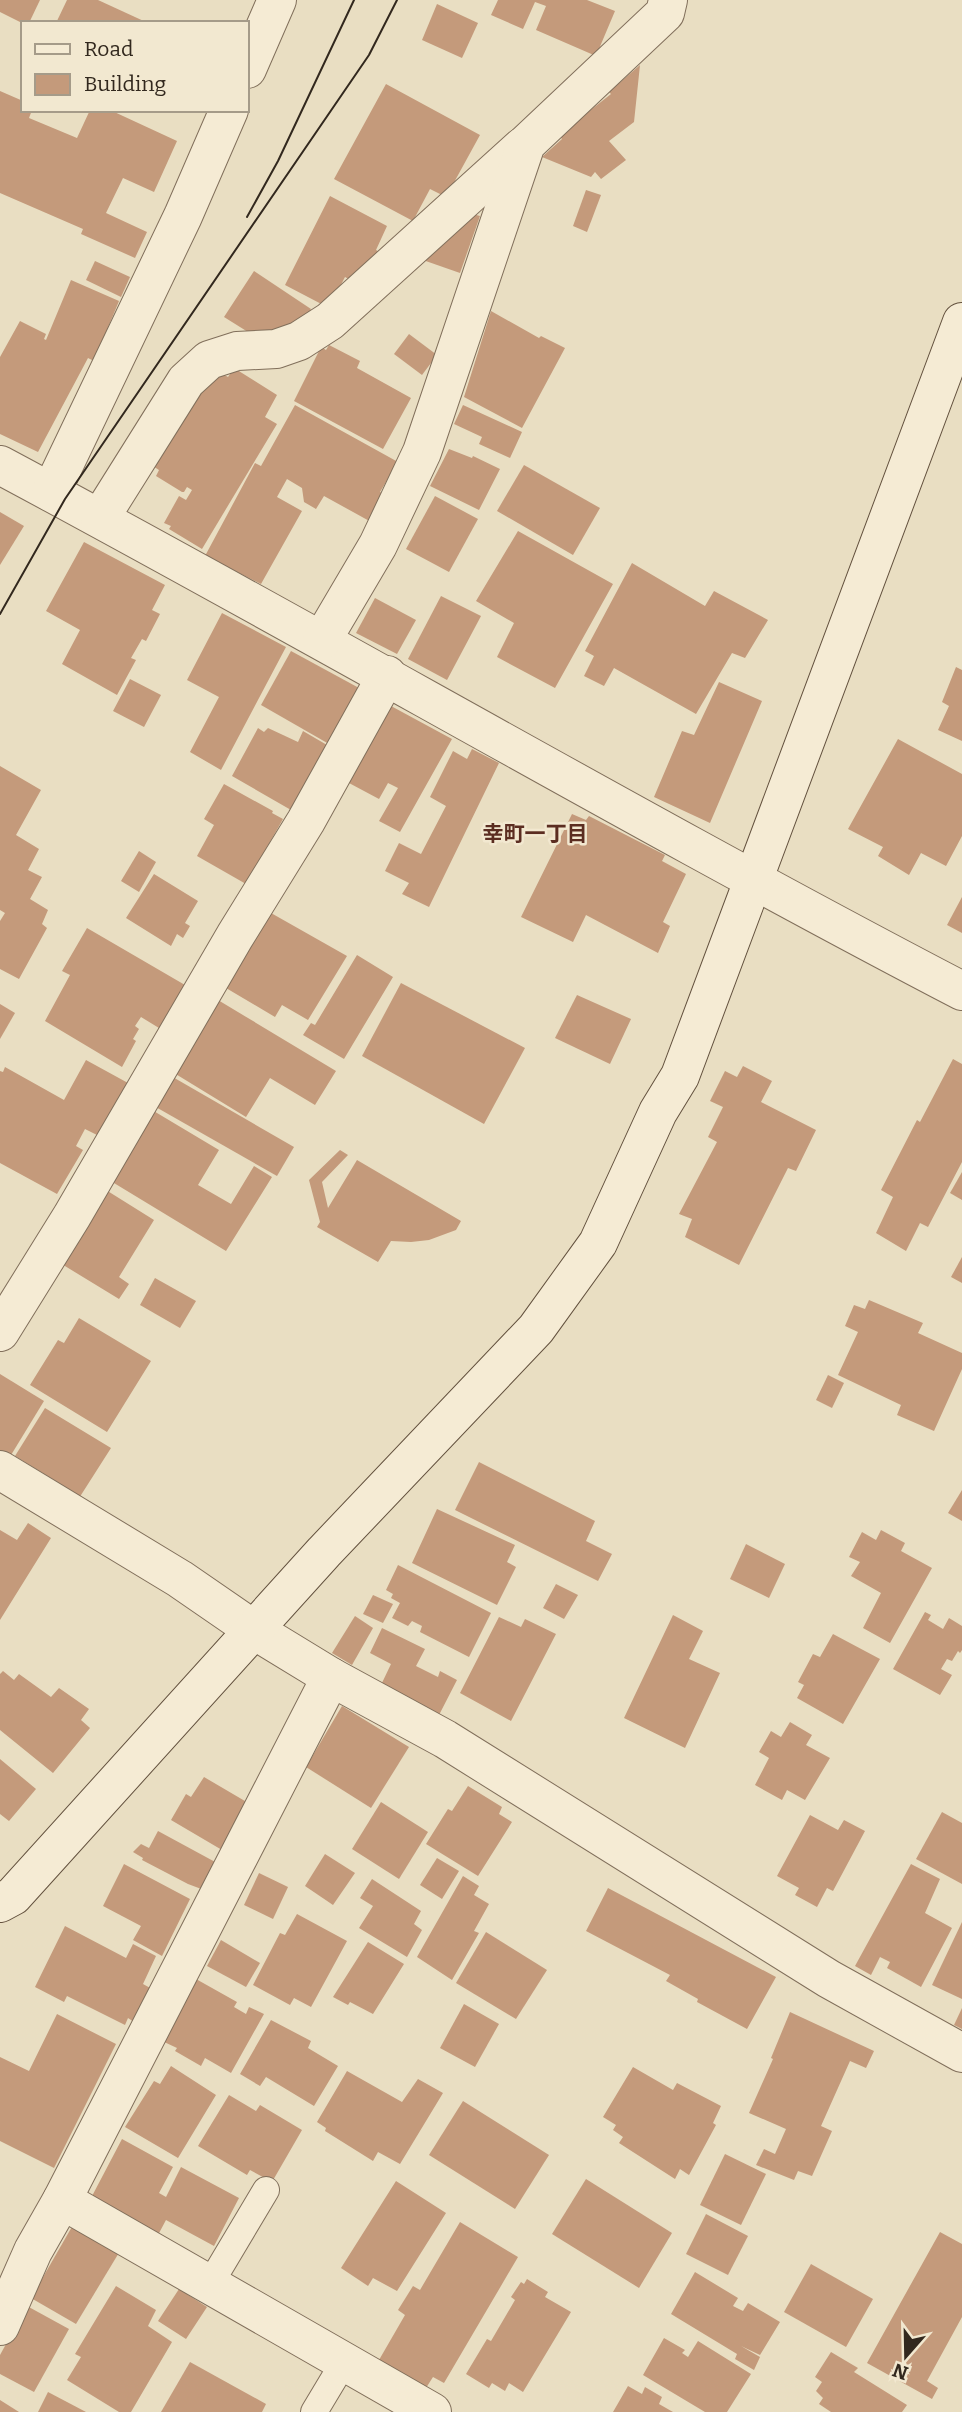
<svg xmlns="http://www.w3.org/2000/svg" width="962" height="2412" viewBox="0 0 962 2412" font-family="Bitter,'Noto Sans JP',serif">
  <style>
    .building { fill: #c49a7b }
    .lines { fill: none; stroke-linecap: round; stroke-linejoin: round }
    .lane-casing { stroke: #816f5b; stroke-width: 28 }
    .street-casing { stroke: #816f5b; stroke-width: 40 }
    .secondary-casing { stroke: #63513e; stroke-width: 40 }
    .lane { stroke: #f5ebd4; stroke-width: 26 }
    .street { stroke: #f5ebd4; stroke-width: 38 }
    .secondary { stroke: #f5ebd4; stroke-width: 38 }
    .tram { stroke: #32281e; stroke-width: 2 }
    .labels { text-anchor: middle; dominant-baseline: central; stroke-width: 5; stroke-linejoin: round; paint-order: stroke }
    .neighbourhood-label { font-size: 21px; font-weight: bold; fill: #5b2d21; stroke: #f2e8d0 }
  </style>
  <rect width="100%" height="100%" fill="#e9dec2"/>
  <!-- building -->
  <g class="building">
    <polygon points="0,0 40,0 29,23 22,23 0,12"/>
    <polygon points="67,0 98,0 148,23 56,23"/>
    <polygon points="498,0 587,0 615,11 596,56 536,30 546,6 535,2 523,29 491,15"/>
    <polygon points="437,4 478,23 462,58 422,40"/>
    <polygon points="640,65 634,122 609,141 626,160 601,179 595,172 591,177 542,157 562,139 559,135 611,94 609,92"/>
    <polygon points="386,84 480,135 446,197 430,189 413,221 334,179"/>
    <polygon points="0,91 23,101 23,110 32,110 29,118 77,138 90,110 110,110 177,141 154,192 123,178 106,213 147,232 135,258 81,234 83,229 0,193"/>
    <polygon points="586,190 601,195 587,232 573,226"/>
    <polygon points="330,196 387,226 376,250 381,253 358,284 345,277 329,308 285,285"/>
    <polygon points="465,212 480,216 460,273 420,259"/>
    <polygon points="95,261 130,277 121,297 86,280"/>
    <polygon points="254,271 311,309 306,317 314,320 256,337 224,317"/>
    <polygon points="71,280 119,301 94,361 88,358 38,452 0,434 0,357 20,321 46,334 44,339 46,340"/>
    <polygon points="491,311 539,338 541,336 565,348 522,428 464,397"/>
    <polygon points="409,334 437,355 422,375 394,354"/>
    <polygon points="329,345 360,361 357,368 411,398 383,449 294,401 321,347 326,350"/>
    <polygon points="234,368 277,395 265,417 277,424 202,549 169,529 171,526 164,523 179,496 186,500 192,490 187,487 184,492 182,492 156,476 159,470 148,463 214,369 228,377"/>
    <polygon points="295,405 398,462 380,492 388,496 373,523 324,496 316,509 304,502 302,488 287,479 277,497 302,511 261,584 205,556 255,463 261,466"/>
    <polygon points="463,405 522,432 510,458 479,444 482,437 454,424"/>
    <polygon points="449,449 472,458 473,456 500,469 479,510 430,486"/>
    <polygon points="524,465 600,508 573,555 497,511"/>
    <polygon points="435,496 478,519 449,572 406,549"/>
    <polygon points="0,512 24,526 0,565"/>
    <polygon points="518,531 613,584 555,688 497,657 514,623 476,601"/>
    <polygon points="84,542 165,585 152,610 160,614 146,641 142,639 131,658 136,660 117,695 62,664 80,630 46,611"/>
    <polygon points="632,563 705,606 714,591 768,620 745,658 732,653 696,714 614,668 604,686 584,676 594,656 585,651"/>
    <polygon points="441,596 481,616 447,680 408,659"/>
    <polygon points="375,598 416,620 397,654 356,633"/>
    <polygon points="222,613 286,647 221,770 190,752 219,697 187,680"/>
    <polygon points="291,651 359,688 329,744 261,705"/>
    <polygon points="956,667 962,670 962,741 938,730 949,706 942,702"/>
    <polygon points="130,679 161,695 144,727 113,711"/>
    <polygon points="719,682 762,701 710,823 654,797 682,731 694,735"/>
    <polygon points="391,706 452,739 400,832 379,821 398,788 388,783 379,799 349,783"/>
    <polygon points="258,728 264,732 268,728 298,742 303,731 327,745 291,810 232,776"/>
    <polygon points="898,739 962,774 962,836 946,866 921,853 909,875 878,856 883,847 848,829"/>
    <polygon points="472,749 499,763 429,907 402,894 409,883 385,871 399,843 421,854 446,806 430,797 453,751 467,759"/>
    <polygon points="0,766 41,790 16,835 39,849 28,870 42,877 30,899 48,910 42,924 47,928 19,979 0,969 0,921 5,913 0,910"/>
    <polygon points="224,784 273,811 272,813 283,819 246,884 197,856 214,825 204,819"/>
    <polygon points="572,814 586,820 589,816 665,855 662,861 686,874 663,922 670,926 658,953 586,915 573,942 521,917"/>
    <polygon points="139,851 156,862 139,892 121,881"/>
    <polygon points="154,874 198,901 185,923 190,926 183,938 177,934 171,946 126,918"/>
    <polygon points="962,897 962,933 947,925"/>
    <polygon points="271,913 347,956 308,1020 282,1005 275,1017 226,988"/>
    <polygon points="87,928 185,985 159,1028 141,1017 135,1026 139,1029 133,1039 136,1041 122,1067 45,1021 70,975 62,971"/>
    <polygon points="357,955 393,977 344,1059 303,1035 311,1023 315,1025"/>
    <polygon points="401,983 525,1048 484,1124 362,1056"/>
    <polygon points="577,995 631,1019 610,1064 555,1038"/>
    <polygon points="218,1000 336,1071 315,1105 270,1078 246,1117 174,1073"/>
    <polygon points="0,1004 15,1013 0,1039"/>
    <polygon points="953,1059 962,1064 962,1162 928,1227 920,1223 906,1251 876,1233 893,1197 881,1190 917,1120 920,1122"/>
    <polygon points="86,1060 128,1083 97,1135 85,1129 76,1146 83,1150 57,1194 0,1163 0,1071 3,1072 5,1067 64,1100"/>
    <polygon points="743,1066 772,1081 761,1102 816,1130 796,1171 788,1168 739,1265 685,1237 692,1219 679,1214 717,1142 708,1137 723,1107 710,1101 725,1071 737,1077"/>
    <polygon points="171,1076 294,1147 277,1176 154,1106"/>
    <polygon points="152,1110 219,1150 198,1185 231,1204 254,1166 272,1177 226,1251 109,1180"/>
    <polygon points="340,1150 348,1155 322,1182 328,1208 357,1160 461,1221 456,1230 429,1240 411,1242 391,1241 378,1262 317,1227 320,1222 309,1180"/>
    <polygon points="962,1172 962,1200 950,1193"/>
    <polygon points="106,1190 154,1220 119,1277 129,1284 119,1299 60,1263"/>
    <polygon points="962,1257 962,1283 951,1277"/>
    <polygon points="155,1278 196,1301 180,1328 140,1305"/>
    <polygon points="869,1300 923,1323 918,1333 962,1353 962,1369 934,1431 897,1415 901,1405 838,1375 858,1332 845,1326 854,1305 865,1309"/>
    <polygon points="79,1318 151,1361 107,1432 30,1385 58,1340 64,1343"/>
    <polygon points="0,1374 44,1401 8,1460 0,1455"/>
    <polygon points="828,1375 844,1383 832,1408 816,1400"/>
    <polygon points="45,1408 111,1448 74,1506 57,1494 62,1485 15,1456"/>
    <polygon points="479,1462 595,1521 586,1541 612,1554 598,1581 455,1510"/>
    <polygon points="962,1490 962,1521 948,1513"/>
    <polygon points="437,1509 515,1545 507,1562 516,1567 497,1605 412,1563"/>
    <polygon points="28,1523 51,1538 0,1620 0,1530 17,1540"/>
    <polygon points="881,1530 905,1543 901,1551 932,1568 890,1643 863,1628 881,1593 851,1576 860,1562 849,1557 862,1532 876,1540"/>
    <polygon points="746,1544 785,1564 769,1598 730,1579"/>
    <polygon points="398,1565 491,1613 469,1657 420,1632 422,1626 412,1621 408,1626 392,1618 400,1603 391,1598 393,1594 386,1590"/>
    <polygon points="556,1584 578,1595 564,1619 543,1608"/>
    <polygon points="373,1595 393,1604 383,1623 363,1614"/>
    <polygon points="925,1612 931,1615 928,1620 943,1629 949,1618 962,1626 962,1650 960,1653 958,1651 952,1661 947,1659 941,1669 952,1675 940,1695 893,1669"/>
    <polygon points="673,1615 703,1631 689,1659 720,1673 685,1748 624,1718"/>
    <polygon points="355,1616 373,1628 352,1665 332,1653"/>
    <polygon points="499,1617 521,1627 525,1619 556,1634 511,1721 460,1693"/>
    <polygon points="382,1628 425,1649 416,1666 438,1677 440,1671 457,1680 439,1715 381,1685 391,1664 370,1653"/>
    <polygon points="833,1634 880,1659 843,1724 797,1698 804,1685 798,1682 813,1654 820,1657"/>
    <polygon points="3,1671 14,1680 19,1674 51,1697 59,1688 89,1709 81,1720 90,1728 53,1773 0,1730 0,1674"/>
    <polygon points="342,1706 409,1747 371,1808 306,1767"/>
    <polygon points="790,1722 812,1735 806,1745 830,1758 805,1800 787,1790 782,1800 755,1785 769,1758 759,1752 771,1731 781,1737"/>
    <polygon points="0,1759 36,1789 9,1821 0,1814"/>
    <polygon points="204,1777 250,1804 222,1850 171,1820 186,1794 191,1797"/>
    <polygon points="468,1786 502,1807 499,1814 512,1822 478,1876 426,1844 448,1809 452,1811"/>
    <polygon points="381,1802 428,1832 399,1879 352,1849"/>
    <polygon points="942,1812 962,1823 962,1884 916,1859"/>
    <polygon points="810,1815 838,1830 844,1820 865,1831 833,1891 827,1888 817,1907 795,1895 799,1888 777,1876"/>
    <polygon points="158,1831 217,1863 204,1890 188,1884 142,1860 143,1858 133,1852 141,1844 149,1848"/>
    <polygon points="325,1854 355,1873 333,1905 305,1886"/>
    <polygon points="437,1858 459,1871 442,1899 420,1885"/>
    <polygon points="124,1864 190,1899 162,1956 133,1940 141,1926 103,1906"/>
    <polygon points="911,1864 940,1879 925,1913 952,1928 921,1987 887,1968 890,1962 880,1957 871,1975 855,1966"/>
    <polygon points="259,1873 288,1887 273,1919 244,1905"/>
    <polygon points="463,1876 479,1886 474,1895 489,1904 474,1931 479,1933 452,1980 417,1957"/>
    <polygon points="372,1879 421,1911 414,1924 422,1930 407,1957 359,1928 373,1906 360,1898"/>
    <polygon points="608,1888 776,1977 747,2029 697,2002 698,1999 666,1981 670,1975 586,1931"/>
    <polygon points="297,1914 347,1941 311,2007 294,1998 290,2005 253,1985 280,1933 285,1935"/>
    <polygon points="962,1922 962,1999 932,1985"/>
    <polygon points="65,1926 126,1958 133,1944 156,1956 143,1984 152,1989 134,2022 128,2018 125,2025 67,1996 64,2002 35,1987"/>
    <polygon points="486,1932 547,1970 516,2019 456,1983"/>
    <polygon points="221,1940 260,1963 246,1987 207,1966"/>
    <polygon points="368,1942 404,1964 373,2014 350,2002 348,2005 333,1997"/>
    <polygon points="196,1979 237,2002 234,2007 246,2014 249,2007 264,2014 231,2073 205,2058 201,2066 175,2051 177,2048 162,2041"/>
    <polygon points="464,2004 499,2024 475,2067 440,2048"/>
    <polygon points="962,2008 962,2029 954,2025"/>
    <polygon points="790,2012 874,2051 866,2068 850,2061 821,2126 832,2131 812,2176 798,2171 794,2180 756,2165 764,2149 775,2154 786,2129 749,2113 773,2059 771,2058"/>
    <polygon points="57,2014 116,2044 54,2168 0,2141 0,2057 29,2071"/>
    <polygon points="271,2020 311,2041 308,2048 338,2066 314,2106 266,2077 260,2086 240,2074"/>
    <polygon points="171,2066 216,2095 178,2158 125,2127 154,2081 160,2084"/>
    <polygon points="633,2067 673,2090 677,2083 721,2106 713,2123 716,2125 689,2175 680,2169 675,2179 619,2143 623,2137 613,2130 616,2125 603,2117"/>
    <polygon points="347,2071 402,2102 418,2079 443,2093 400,2164 378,2152 373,2161 325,2131 326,2128 317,2122"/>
    <polygon points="229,2095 256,2111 260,2105 302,2130 272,2182 250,2170 247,2175 198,2146"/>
    <polygon points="463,2101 549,2155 515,2209 429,2155"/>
    <polygon points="122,2139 173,2167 159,2193 166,2197 181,2167 239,2198 214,2246 166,2220 158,2235 91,2198"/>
    <polygon points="725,2154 766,2174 741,2225 700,2205"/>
    <polygon points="586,2179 672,2233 639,2288 552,2234"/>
    <polygon points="396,2181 446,2213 397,2291 373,2278 368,2286 341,2268"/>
    <polygon points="706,2214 748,2236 728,2275 686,2254"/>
    <polygon points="77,2218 123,2246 76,2324 31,2298"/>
    <polygon points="460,2222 518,2257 444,2383 433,2377 426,2388 379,2360 405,2315 398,2310 413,2286 420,2290"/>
    <polygon points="940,2232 962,2244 962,2317 927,2381 938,2388 932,2399 867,2363"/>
    <polygon points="811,2264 873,2299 846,2347 784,2312"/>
    <polygon points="695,2272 738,2298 733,2306 743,2311 748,2303 780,2322 760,2355 741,2346 760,2357 754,2370 735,2359 737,2354 671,2314"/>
    <polygon points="527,2279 548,2292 545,2297 571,2312 523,2392 509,2383 505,2391 492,2383 489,2388 466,2374 487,2339 491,2341 515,2300 511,2297 521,2282 524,2284"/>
    <polygon points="116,2286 156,2310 148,2326 172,2342 131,2412 119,2412 67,2380 81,2357 75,2354"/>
    <polygon points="179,2289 207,2307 186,2339 158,2321"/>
    <polygon points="27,2306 69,2329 34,2392 0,2374 0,2355"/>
    <polygon points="664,2338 685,2350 682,2353 688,2357 698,2341 751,2374 727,2412 705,2412 643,2375"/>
    <polygon points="831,2352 858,2368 854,2372 907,2405 902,2412 831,2412 819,2404 823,2398 816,2391 822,2382 815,2377"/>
    <polygon points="190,2362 266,2404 262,2412 161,2412"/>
    <polygon points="628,2386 642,2394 645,2387 662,2397 659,2404 673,2412 613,2412"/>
    <polygon points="48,2392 86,2412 38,2412"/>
    <polygon points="0,2400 19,2412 0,2412"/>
  </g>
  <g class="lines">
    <defs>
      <g id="lane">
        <polyline points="210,2284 266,2190"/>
        <polyline points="314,2412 344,2362"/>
      </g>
      <g id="street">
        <polyline points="247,69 277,0"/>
        <path d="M0,465c322,172 638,357 962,526"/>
        <polyline points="51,492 183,216 229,110"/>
        <polyline points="100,518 186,381 209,360 237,351 276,349 299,341 330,321 522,147"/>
        <polyline points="322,640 378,545 422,452 526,144 665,13 668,0"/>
        <polyline points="0,1332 72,1216 235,936 306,821 387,675"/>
        <polyline points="0,1470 180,1579 254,1630 331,1677 445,1739 829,1979 962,2053"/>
        <polyline points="62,2200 432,2412"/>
        <polyline points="0,2326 33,2251 62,2200 331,1677"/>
      </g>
      <polyline id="secondary" points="0,1903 13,1896 324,1552 536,1329 598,1243 658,1112 680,1076 962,322"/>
    </defs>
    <!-- lane casing -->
    <use href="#lane" class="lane-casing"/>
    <!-- street casing -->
    <use href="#street" class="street-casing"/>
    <!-- secondary casing -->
    <use href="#secondary" class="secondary-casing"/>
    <!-- lane -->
    <use href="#lane" class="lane"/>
    <!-- street -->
    <use href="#street" class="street"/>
    <!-- secondary -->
    <use href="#secondary" class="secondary"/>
    <!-- tram -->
    <g class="tram">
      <polyline points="247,217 278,161 354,0"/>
      <polyline points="0,614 65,499 369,55 397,0"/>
    </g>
  </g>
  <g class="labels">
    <!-- neighbourhood labels -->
    <g class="neighbourhood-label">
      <text x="535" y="834">幸町一丁目</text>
    </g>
  </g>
  <!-- legend -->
  <rect x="21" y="21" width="228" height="91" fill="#f2e8d0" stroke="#a59b89" stroke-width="2"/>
  <rect x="35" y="44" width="35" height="10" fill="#f5ebd4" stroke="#a59b89" stroke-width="2"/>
  <text x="84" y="56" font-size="21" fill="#32281e">Road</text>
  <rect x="35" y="74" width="35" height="21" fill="#c49a7b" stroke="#a59b89" stroke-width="2"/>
  <text x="84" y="91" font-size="21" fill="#32281e">Building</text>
  <!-- north arrow -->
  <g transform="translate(906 2356) rotate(200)" stroke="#f2e8d0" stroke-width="5" paint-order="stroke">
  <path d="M0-5L12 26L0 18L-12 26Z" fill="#32281e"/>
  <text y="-10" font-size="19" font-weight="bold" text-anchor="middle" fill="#32281e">N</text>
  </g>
</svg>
